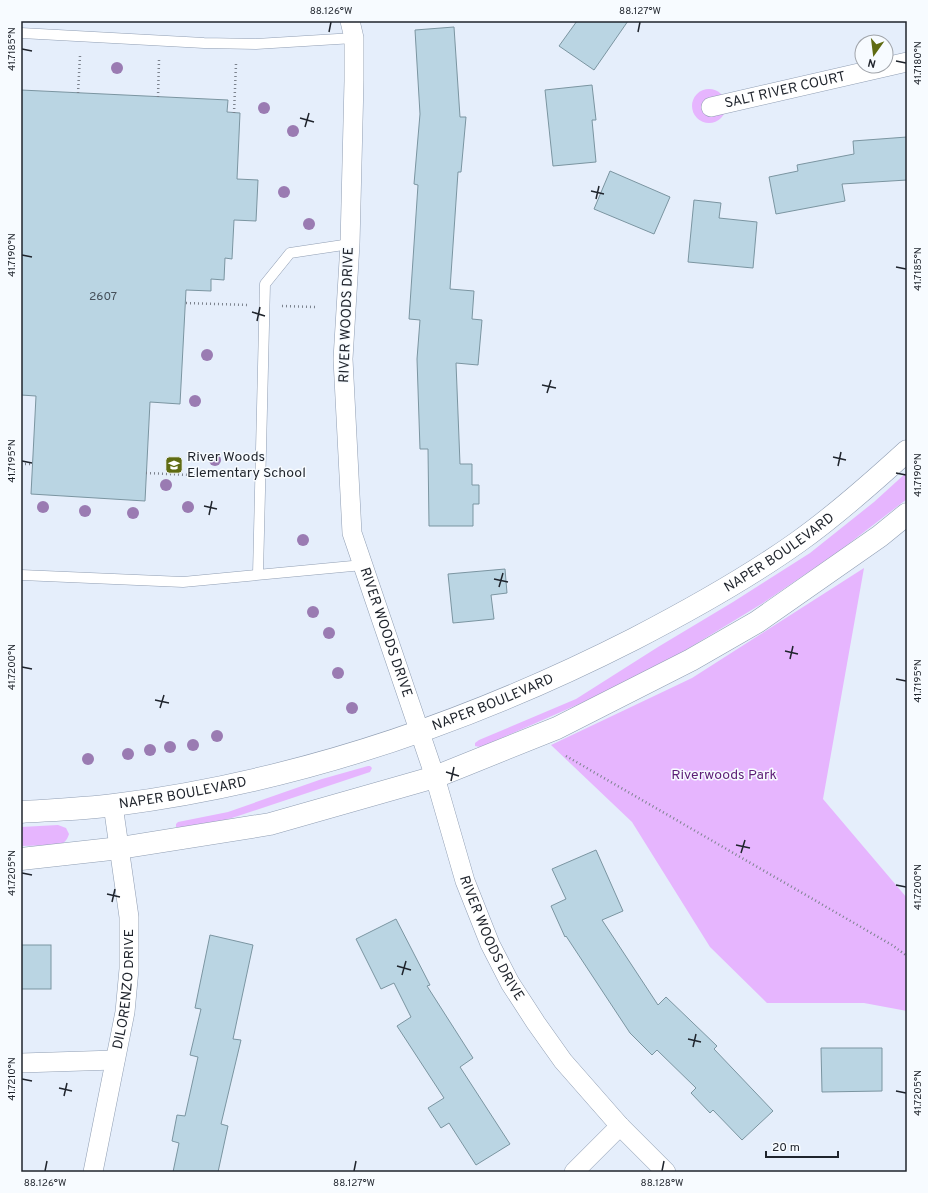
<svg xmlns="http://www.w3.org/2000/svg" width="928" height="1193" viewBox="0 0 928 1193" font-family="Overpass,sans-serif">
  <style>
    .green { fill: #e6b5fe }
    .building { fill: #bad5e3; stroke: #7b95a1 }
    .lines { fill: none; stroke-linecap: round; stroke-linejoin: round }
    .service-casing { stroke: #909eb3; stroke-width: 11 }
    .minor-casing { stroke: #909eb3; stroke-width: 20 }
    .secondary-casing { stroke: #909eb3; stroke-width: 23 }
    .path { stroke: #7b828d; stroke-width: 2.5; stroke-dasharray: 1 3; stroke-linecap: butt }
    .service { stroke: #fff; stroke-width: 10 }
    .minor { stroke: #fff; stroke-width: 19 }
    .secondary { stroke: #fff; stroke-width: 22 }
    .tree { fill: #9a7bb2 }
    .ticks { fill: none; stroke: #1f242c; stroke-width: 1.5 }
    .labels { text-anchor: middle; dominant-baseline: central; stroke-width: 3; stroke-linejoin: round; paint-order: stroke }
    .number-label { font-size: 12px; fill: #46505a }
    .street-label { font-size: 14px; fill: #1f242c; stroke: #f7fbff }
    .poi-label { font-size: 14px; fill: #1f242c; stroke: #f7fbff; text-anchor: start }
    .park-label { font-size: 14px; fill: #5d1d77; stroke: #f7fbff }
    .neatline { fill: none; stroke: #1f242c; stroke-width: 1.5 }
    .ticks-label { font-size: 10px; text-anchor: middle; fill: #1f242c }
  </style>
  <rect width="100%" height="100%" fill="#e5eefb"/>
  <!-- green -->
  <g class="green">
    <circle cx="709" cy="106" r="17"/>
    <polygon points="907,472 907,499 838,552 763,603 676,656 595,697 488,744 480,747 475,746 475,743 479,740 576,699 658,647 733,602 810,553 874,502"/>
    <polygon points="864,568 823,799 907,898 907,1011 864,1003 767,1003 710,947 632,822 551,745 692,678"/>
    <polygon points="368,766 370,766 372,768 370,772 235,817 218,822 179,829 176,827 176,824 178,822 228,812 322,779"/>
    <path d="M58,825l8,3 3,6c-2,6 -4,9 -11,11l-37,1v-19z"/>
  </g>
  <!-- building -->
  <g class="building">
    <polygon points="577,21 628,21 594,70 559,46"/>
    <polygon points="454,27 460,117 466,117 461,172 458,172 450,289 474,291 472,319 482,320 478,365 456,363 460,464 472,464 472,485 479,485 479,504 473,504 473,526 429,526 428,449 420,449 417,359 420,320 409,319 418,185 414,184 420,114 415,30"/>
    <polygon points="592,85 596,120 592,120 596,162 553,166 545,90"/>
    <polygon points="21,90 228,100 227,112 240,113 237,179 258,180 256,221 234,220 232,259 225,258 224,280 211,279 211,291 186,290 180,404 150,402 145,501 31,494 36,396 21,395"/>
    <polygon points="907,137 907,180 842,184 845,201 776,214 769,177 798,171 797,165 854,154 853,141"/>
    <polygon points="610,171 670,197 654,234 594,209"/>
    <polygon points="694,200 721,203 719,218 757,222 753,268 688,262"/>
    <polygon points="505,569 507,593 491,595 494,619 453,623 448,574"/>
    <polygon points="596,850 623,911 602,920 658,1005 666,997 717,1046 714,1049 773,1111 742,1140 713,1110 710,1113 691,1093 696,1088 657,1050 652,1055 630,1033 566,936 565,937 551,906 566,899 552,869"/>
    <polygon points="396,919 430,985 427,986 473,1058 460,1067 510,1144 476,1165 449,1123 441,1128 428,1108 444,1098 397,1026 411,1017 394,983 381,989 356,939"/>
    <polygon points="210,935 253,945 233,1039 241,1040 221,1124 228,1126 218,1172 173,1172 179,1143 172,1141 177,1115 185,1116 198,1057 190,1055 201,1009 195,1008"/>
    <rect x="21" y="945" width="30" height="44"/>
    <polygon points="821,1048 882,1048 882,1091 822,1092"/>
  </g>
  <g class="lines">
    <defs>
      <g id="service">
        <polyline points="21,33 204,43 256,44 354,38"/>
        <polyline points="258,574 265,284 290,253 350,244"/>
        <polyline points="21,575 183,582 363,565"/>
      </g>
      <g id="minor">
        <path id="s1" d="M350,21l4,17v43l-4,163 -7,115 9,174 83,244 30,104 25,63 20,39 26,40 27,38 57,65 46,46"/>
        <path id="s2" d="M711,107l196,-45"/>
        <polyline points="21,1063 115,1060"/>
        <path id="s3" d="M93,1172l32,-160 4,-43v-52l-16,-112"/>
        <polyline points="574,1172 620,1126"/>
      </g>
      <g id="secondary">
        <path id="s4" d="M21,812c31,-2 62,-3 93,-7 181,-23 357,-83 520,-166 56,-29 112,-60 164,-97 38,-27 74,-59 109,-91"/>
        <polyline points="21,859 120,848 270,824 400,787 435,777 465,765 557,728 691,660 757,622 880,536 907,514"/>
      </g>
    </defs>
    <!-- service casing -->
    <use href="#service" class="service-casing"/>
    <!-- minor casing -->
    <use href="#minor" class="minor-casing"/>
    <!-- secondary casing -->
    <use href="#secondary" class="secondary-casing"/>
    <!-- path -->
    <g class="path">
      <polyline points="78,93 80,56"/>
      <polyline points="158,97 159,60"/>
      <polyline points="234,113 236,64"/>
      <polyline points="186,303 247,305"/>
      <polyline points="282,306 315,307"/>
      <polyline points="21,464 33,464"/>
      <polyline points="146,473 234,477"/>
      <polyline points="566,756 892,945 907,956"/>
    </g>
    <!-- service -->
    <use href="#service" class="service"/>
    <!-- minor -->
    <use href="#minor" class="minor"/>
    <!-- secondary -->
    <use href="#secondary" class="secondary"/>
  </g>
  <!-- trees -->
  <g class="tree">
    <circle cx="117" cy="68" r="6"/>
    <circle cx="264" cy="108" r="6"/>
    <circle cx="293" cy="131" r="6"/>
    <circle cx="284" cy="192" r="6"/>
    <circle cx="309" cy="224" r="6"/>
    <circle cx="207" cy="355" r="6"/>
    <circle cx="195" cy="401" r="6"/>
    <circle cx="215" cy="460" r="6"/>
    <circle cx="166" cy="485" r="6"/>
    <circle cx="43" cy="507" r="6"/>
    <circle cx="188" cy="507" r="6"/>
    <circle cx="85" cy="511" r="6"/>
    <circle cx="133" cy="513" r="6"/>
    <circle cx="303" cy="540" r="6"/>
    <circle cx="313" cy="612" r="6"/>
    <circle cx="329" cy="633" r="6"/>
    <circle cx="338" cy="673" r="6"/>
    <circle cx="352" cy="708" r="6"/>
    <circle cx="217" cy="736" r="6"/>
    <circle cx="193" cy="745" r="6"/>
    <circle cx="170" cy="747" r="6"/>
    <circle cx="150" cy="750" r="6"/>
    <circle cx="128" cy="754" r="6"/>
    <circle cx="88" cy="759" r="6"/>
  </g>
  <!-- ticks -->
  <path class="ticks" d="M329,32l2,-10M638,32l2,-10M22,49l10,2M896,61l10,2M300,118l14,4M305,127l4,-14M591,191l13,3M596,199l3,-13M22,255l10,2M896,267l10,2M252,312l13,4M257,321l3,-14M542,385l14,3M547,393l4,-13M833,457l13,3M22,461l10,2M838,466l3,-14M896,473l10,2M204,506l13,3M209,515l3,-14M494,579l14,3M499,587l4,-14M785,651l13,3M790,659l3,-13M22,667l10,2M896,679l10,2M155,700l14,3M160,708l4,-13M446,772l13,4M451,781l3,-14M736,845l14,3M741,853l4,-13M22,873l10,2M896,885l10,2M107,894l13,3M112,902l3,-13M397,966l14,4M402,975l4,-14M688,1039l13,3M693,1047l3,-13M22,1079l10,2M59,1088l13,3M896,1091l10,2M64,1096l3,-13M45,1171l2,-10M354,1171l2,-10M662,1171l2,-10"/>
  <!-- icons -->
  <defs>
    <symbol id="school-square" viewBox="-11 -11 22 22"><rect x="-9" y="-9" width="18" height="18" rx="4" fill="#5f6b12" stroke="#f7fbff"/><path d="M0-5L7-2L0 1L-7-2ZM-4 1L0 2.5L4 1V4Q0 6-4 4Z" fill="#fff"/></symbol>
  </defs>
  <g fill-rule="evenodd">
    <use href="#school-square" x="164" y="455" width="20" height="20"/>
  </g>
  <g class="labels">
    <!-- number labels -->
    <g class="number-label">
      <text x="103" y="297">2607</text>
    </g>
    <!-- street labels -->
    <g class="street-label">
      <text stroke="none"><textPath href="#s2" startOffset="76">SALT RIVER COURT</textPath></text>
      <text transform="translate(347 315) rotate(-88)">RIVER WOODS DRIVE</text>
      <text stroke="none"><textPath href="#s4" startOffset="811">NAPER BOULEVARD</textPath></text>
      <text stroke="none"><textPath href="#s1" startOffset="618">RIVER WOODS DRIVE</textPath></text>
      <text stroke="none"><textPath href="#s4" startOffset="487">NAPER BOULEVARD</textPath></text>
      <text stroke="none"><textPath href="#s4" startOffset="163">NAPER BOULEVARD</textPath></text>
      <text stroke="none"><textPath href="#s1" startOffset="942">RIVER WOODS DRIVE</textPath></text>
      <text stroke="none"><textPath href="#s3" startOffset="186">DILORENZO DRIVE</textPath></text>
    </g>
    <!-- poi labels -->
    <g class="poi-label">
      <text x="187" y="457">River Woods<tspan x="187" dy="16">Elementary School</tspan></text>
    </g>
    <!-- park labels -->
    <g class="park-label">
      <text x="724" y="775">Riverwoods Park</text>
    </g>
  </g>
  <!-- border -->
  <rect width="928" height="1193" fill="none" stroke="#f7fbff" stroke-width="44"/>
  <!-- north arrow -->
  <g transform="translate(874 54) rotate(194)"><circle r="19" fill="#f7fbff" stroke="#a1a5ab"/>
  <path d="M0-3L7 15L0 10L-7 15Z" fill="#5f6b12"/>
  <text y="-6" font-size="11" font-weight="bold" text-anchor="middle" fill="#1f242c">N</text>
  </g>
  <!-- scale -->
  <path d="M766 1151v6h72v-6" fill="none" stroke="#1f242c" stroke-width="2"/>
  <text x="772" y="1151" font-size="12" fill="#1f242c" stroke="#f7fbff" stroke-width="3" paint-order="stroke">20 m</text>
  <rect x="22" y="22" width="884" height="1149" class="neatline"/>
  <g class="ticks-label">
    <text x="331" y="14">88.126°W</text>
    <text x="640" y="14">88.127°W</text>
    <text transform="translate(11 49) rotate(-90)" y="4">41.7185°N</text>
    <text transform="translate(917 63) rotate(-90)" y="4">41.7180°N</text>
    <text transform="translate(11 255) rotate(-90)" y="4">41.7190°N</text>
    <text transform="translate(917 269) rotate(-90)" y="4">41.7185°N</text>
    <text transform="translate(11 461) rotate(-90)" y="4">41.7195°N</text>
    <text transform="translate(917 475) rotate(-90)" y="4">41.7190°N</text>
    <text transform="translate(11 667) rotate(-90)" y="4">41.7200°N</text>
    <text transform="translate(917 681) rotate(-90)" y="4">41.7195°N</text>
    <text transform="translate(11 873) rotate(-90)" y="4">41.7205°N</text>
    <text transform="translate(917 887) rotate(-90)" y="4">41.7200°N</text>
    <text transform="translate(11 1079) rotate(-90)" y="4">41.7210°N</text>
    <text transform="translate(917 1093) rotate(-90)" y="4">41.7205°N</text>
    <text x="45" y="1186">88.126°W</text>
    <text x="354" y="1186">88.127°W</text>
    <text x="662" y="1186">88.128°W</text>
  </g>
</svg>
